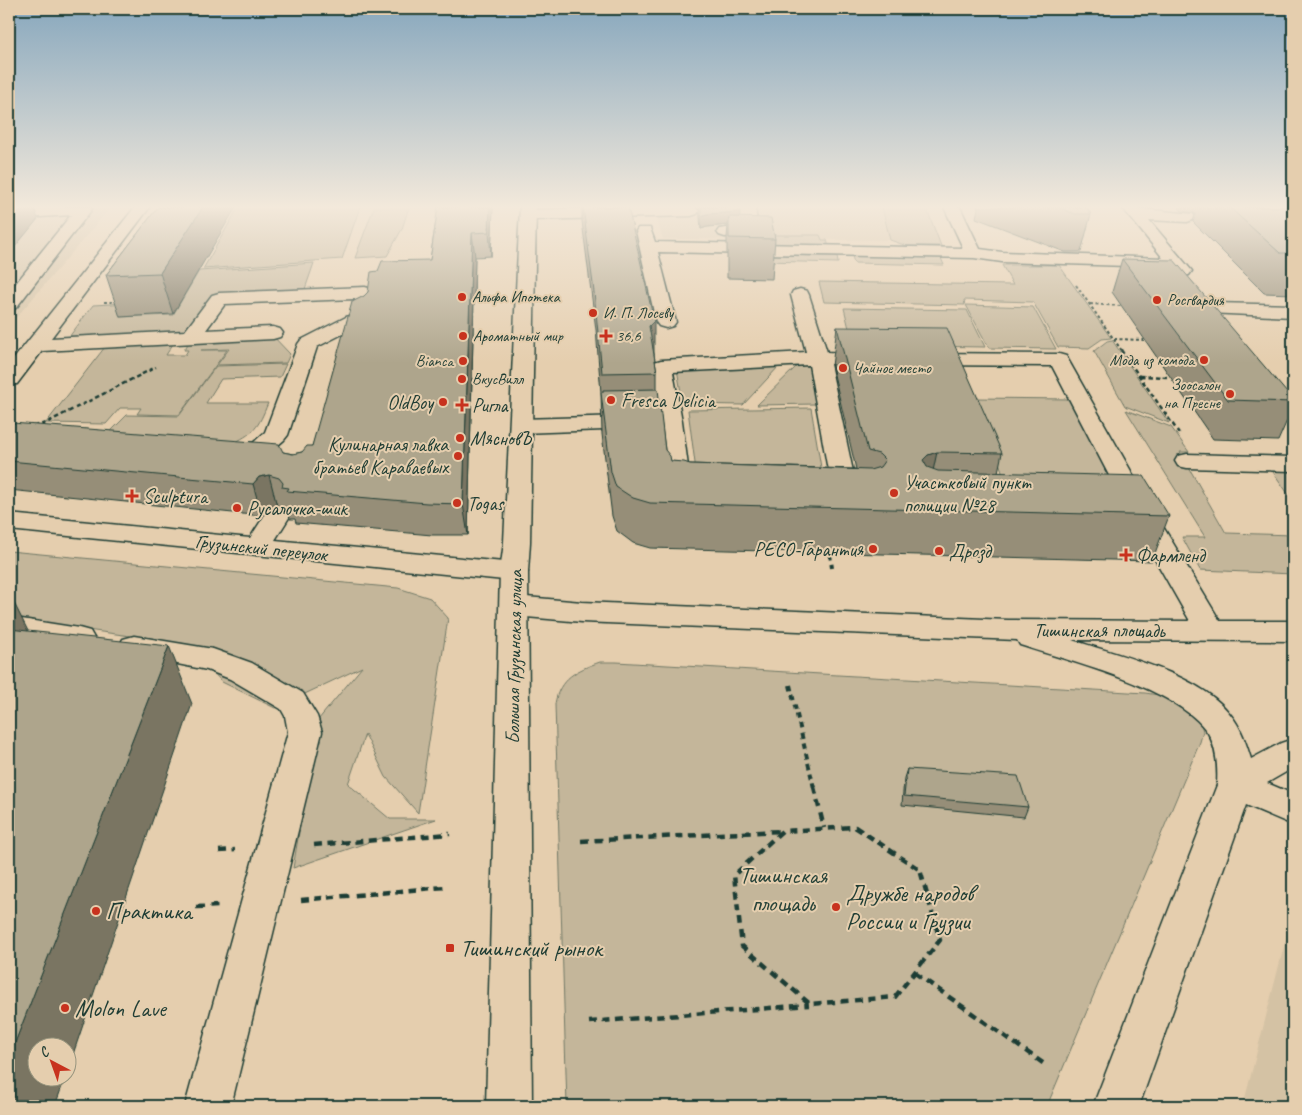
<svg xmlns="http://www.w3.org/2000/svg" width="1302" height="1115" viewBox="0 0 1302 1115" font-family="Caveat,sans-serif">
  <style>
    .built { fill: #d4c2a4 }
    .green { fill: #c4b69a; stroke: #727a67 }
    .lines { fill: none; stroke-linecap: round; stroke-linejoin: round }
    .minor-casing { stroke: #1f3d34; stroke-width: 3 }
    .major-casing { stroke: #1f3d34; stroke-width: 3 }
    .path-far3 { stroke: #1f3d34; stroke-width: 2; stroke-dasharray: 3 2.5; stroke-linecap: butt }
    .path-far2 { stroke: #1f3d34; stroke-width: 2.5; stroke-dasharray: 4.5 3; stroke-linecap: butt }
    .path-far1 { stroke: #1f3d34; stroke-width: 4; stroke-dasharray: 5.5 4.5; stroke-linecap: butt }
    .path { stroke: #1f3d34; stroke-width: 4.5; stroke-dasharray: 8 5.5; stroke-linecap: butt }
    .minor { fill: #e5ceae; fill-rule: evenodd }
    .major { fill: #e5ceae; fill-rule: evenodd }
    .wall { fill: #968e78; stroke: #1f3d34 }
    .shaded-wall { fill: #7a7462; stroke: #1f3d34 }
    .building { fill: #aea58c; stroke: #1f3d34 }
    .poi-dot { fill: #c8321e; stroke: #e5ceae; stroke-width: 2 }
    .labels { text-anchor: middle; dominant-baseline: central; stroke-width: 4; stroke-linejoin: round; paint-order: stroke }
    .far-poi-label { font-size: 16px; fill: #1f3d34; stroke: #e5ceae; text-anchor: start }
    .poi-label { font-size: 20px; fill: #1f3d34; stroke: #e5ceae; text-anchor: start }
    .street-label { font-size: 20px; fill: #1f3d34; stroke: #e5ceae }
    .near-park-label { font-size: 24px; fill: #274339; stroke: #e5ceae }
    .near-poi-label { font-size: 24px; fill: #1f3d34; stroke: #e5ceae; text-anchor: start }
  </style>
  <rect width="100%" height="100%" fill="#e5ceae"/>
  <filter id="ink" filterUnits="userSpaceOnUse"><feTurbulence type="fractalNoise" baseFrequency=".02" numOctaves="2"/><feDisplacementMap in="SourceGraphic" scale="10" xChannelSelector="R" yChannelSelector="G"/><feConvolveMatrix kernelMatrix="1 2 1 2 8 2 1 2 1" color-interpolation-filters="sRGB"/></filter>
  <g filter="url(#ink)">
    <!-- built -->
    <g class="built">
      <polygon points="71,207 111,207 9,326 9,211"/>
      <polygon points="653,207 882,207 890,240 663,239"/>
      <polygon points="1293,911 1293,1106 1243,1106"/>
    </g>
    <!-- green -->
    <g class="green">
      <polygon points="360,207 342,259 203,269 238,208"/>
      <polygon points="374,207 409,207 402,229 387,256 355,258"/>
      <polygon points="882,207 926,207 941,246 907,246 890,240"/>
      <polygon points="765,235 820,235 822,240 827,240 829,247 767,246"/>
      <polygon points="765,255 837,256 838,263 766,261"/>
      <polygon points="852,256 941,258 944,265 854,263"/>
      <polygon points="314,263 305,289 298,291 225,294 193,330 66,341 93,305 128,303 119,317 173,315 199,271"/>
      <polygon points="1002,265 1059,265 1111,338 1102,339 1089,348 1058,347 1033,302 964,300 965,305 824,302 819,282 1013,285"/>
      <polygon points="966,305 1033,307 1056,349 989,348"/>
      <polygon points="844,308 967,310 985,347 853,345"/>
      <polygon points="271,334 290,354 286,363 217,365 229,349 201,350 227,350 179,415 137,414 141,408 120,408 106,424 46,423 105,347 173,344 166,355 185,355 188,350 184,350 192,338"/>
      <polygon points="1112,340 1169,423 1125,406 1094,351 1107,341"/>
      <path d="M286,364l-6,13 -59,2 -15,24h62c-10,25 -13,30 -39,42l-128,-4 26,-26 52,1 37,-50z"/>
      <polygon points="812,364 816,404 757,405 798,365"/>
      <polygon points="780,365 743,405 683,404 677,369"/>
      <polygon points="976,398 1069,399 1127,505 1013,502"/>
      <polygon points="811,408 825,491 698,486 688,410"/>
      <polygon points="1126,410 1171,427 1189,452 1180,452 1226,533 1293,535 1293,574 1200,570 1182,537 1205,537"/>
      <polygon points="1271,469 1293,470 1293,501"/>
      <polygon points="9,551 398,588 430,598 448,618 418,813 386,777 365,734 348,784 390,819 436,819 293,868 318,720 362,667 275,708 222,682 187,644 9,619"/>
      <path d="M600,662h16l529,31 21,3 32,19 5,16 -3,11 -153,364h-480l-12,-402c4,-26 22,-34 45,-42z"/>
    </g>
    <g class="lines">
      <defs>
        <g id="minor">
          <polygon points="38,207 91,207 92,209 16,308 9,310 9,292 71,215 9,219 9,209"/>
          <polygon points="135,207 150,207 51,338 185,331 212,295 219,293 365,287 372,289 374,293 371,317 368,321 317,347 288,435 284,440 270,452 240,460 224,457 220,452 224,447 254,442 265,432 298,344 301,340 352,314 355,299 225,304 206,330 273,327 280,329 283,333 280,337 273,339 42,351 17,384 9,385 9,365"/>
          <polygon points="647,207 695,207 699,211 697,214 691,216 528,220 522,218 520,215 522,212 528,210"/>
          <polygon points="739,207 755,207 758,230 756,233 725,237 719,235 717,232 719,229 741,226"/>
          <path d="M944,207h16l20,42 22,3 161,6 -41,-51 71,7 2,3 -2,3 -6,2 -38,-2 43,51 -3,4c-12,3 -15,-4 -22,-12l-2,3 -6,1 -157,-5 -28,-4 -316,-6 18,70 -3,4 -7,2 -7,-2 -3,-4 -20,-91 2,-3h12l5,14 308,6z"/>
          <path d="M800,289l7,2 2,4 18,57 51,3 3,4 -3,4 -7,2 -41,-1 30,140 -4,5 -9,3 -9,-3 -4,-5 -25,-139 -136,7 9,49 9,68 6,6 -4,5c-11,3 -20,2 -27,-7l-6,-65 -139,5 -8,-2 -3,-5 3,-5 8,-2 138,-4 -8,-49 3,-4 7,-2 145,-8 -15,-57 2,-4z"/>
          <polygon points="1214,303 1293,305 1293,317 1207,313 1205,309 1207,305"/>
          <path d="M924,353l135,1 7,2 87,154 67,111h73v20l-221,-1c47,15 128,34 158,74 11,13 16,29 21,45l30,-16 12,-4v29l-26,15 26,11v31l-47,-20 -107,301h-46l124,-321c1,-18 0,-36 -9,-52 -29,-45 -137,-71 -188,-88l-3,-5 -435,-18 -67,-6 -10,-3 -5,-7 5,-7 10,-3 67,6 426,18 182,1 -63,-111 -75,-144 -128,-1 -7,-2 -3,-4 3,-4z"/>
          <polygon points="1187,454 1293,457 1293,471 1187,468 1178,466 1175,461 1178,456"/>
          <polygon points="277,508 286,510 290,516 275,540 514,563 524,566 528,572 524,578 514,581 9,530 9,514 250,538 268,510"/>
          <polygon points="9,617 79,628 90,631 94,638 90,645 79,648 9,637"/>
          <polygon points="134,636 213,649 252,663 303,693 317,716 322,732 231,1106 185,1106 288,732 285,716 281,709 230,679 207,670 123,653 119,646 123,639"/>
        </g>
        <polygon id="major" points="520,207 536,207 530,542 528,572 532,1106 486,1106 500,572 504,542"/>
      </defs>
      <!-- minor casing -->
      <use href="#minor" class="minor-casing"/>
      <!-- major casing -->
      <use href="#major" class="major-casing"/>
      <!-- path-far3 -->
      <g class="path-far3">
        <polyline points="1285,209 1293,208"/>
        <polyline points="1076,285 1122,351"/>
        <polyline points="104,302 117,302"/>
        <polyline points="1090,304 1121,306"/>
        <polyline points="1114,339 1144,340"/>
      </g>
      <!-- path-far2 -->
      <g class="path-far2">
        <polyline points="1121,350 1181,436"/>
        <polyline points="1140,376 1170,377"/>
        <polyline points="34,426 46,423 156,367"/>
      </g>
      <!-- path-far1 -->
      <g class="path-far1">
        <polyline points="830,554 832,568"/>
        <polyline points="790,685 814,788"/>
      </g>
      <!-- path -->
      <g class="path">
        <polyline points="814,787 824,828"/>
        <polygon points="855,827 920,870 940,940 895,997 810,1004 742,946 734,875 782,831"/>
        <polyline points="581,841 781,831"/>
        <polyline points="314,845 450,834"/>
        <polyline points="219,851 235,850"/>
        <polyline points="301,900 445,887"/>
        <polyline points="196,907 220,906"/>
        <polyline points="915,973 1047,1066"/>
        <polyline points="589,1022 809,1005"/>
      </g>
      <!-- minor -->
      <use href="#minor" class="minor"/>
      <!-- major -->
      <use href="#major" class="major"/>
    </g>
    <!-- wall -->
    <g class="wall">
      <polygon points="158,207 173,314 120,317 106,275"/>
      <polygon points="438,207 493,207 491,256 475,257 468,535 432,535 296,523 295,519 290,519 288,509 277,506 268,508 262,516 9,490 9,426 283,452 293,454 302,452 312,446 364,296 368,292 378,271 430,260"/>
      <polygon points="582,207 628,207 657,372 657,389 665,450 671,461 690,464 856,469 832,366 837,327 1002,453 998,472 1169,516 1152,561 650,548 633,543 617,531 612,516 602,434 601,393 596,330 582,221"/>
      <polygon points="699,207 739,207 739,217 775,239 772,279 727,278 727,238 728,225 707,227 701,229"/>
      <polygon points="977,207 1086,207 1091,214 1081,252 1065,252 976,218 978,208"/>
      <polygon points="1178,207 1286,207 1293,213 1293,294 1264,293 1193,222 1195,215 1195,213 1182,211"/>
      <polygon points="1122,259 1293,400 1293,407 1278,441 1213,439 1112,292"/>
      <polygon points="907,769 1028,807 1024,817 902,805 904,778"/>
    </g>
    <!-- shaded-wall -->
    <g class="shaded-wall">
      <polygon points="24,207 34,207 38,219 9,254 9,224"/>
      <polygon points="203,207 236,207 173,314 160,273"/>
      <polygon points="490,207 493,207 491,256 489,232"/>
      <polygon points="740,212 739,224 729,217 728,225 707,227 701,229 701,216 707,214"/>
      <polygon points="472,233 475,257 468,535 463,504"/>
      <polygon points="654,321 654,360 649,326"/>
      <polygon points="937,452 928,495 923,460 928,455"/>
      <polygon points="269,475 277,506 268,508 262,516 253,484 259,477"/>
      <polygon points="9,593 36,647 9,655"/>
      <polygon points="169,646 192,704 68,1069 68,1048 38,1048 38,1078 65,1078 55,1106 9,1106 9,1058"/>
    </g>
    <!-- building -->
    <g class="building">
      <polygon points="9,207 24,207 9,224"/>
      <polygon points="158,207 203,207 160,273 106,275"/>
      <polygon points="438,207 490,207 489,232 472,233 463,504 427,503 287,491 289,488 282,487 283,483 279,478 269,475 259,477 253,484 9,461 9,426 12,423 279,444 283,452 293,454 302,452 307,446 312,446 352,302 364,296 368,292 371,272 378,271 382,261 430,260"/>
      <polygon points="583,207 628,207 654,321 649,326 657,372 602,373 594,292"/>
      <polygon points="701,207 739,207 740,212 707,214 701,216"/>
      <polygon points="1057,207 1086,207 1091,214 1075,214"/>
      <polygon points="1229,207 1286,207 1293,213 1293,253 1280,253"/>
      <polygon points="729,217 771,218 775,239 729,238"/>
      <polygon points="1122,259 1174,260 1293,400 1293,402 1228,400"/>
      <polygon points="837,327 947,328 1002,453 937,452 928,455 923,460 927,467 938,471 1144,476 1169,516 650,503 633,498 616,487 611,472 601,393 603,392 603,390 658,389 665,450 670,456 671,461 684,462 690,464 870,470 880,467 885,460 879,454 868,451"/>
      <polygon points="9,629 169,646 9,1058"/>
      <polygon points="907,769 1018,776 1028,807 904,796"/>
    </g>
  </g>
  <!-- sky -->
  <linearGradient id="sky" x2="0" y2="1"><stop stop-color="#87a7bd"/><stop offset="0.57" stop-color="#f3e9db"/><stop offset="1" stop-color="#f3e9db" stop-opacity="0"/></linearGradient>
  <rect width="1302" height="363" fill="url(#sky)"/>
  <!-- markers -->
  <g class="poi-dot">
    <circle cx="462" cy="297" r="5"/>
    <circle cx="1157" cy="300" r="5"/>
    <circle cx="593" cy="313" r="5"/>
    <circle cx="463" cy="336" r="5"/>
    <path d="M603.5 328.5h5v5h5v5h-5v5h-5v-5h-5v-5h5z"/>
    <circle cx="1204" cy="360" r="5"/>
    <circle cx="463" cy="361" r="5"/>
    <circle cx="843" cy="368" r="5"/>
    <circle cx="462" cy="379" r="5"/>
    <circle cx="1230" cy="394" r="5"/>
    <circle cx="611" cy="400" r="5"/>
    <circle cx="443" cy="402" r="5"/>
    <path d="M459.5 397.5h5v5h5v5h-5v5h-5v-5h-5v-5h5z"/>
    <circle cx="460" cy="438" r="5"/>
    <circle cx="458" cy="456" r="5"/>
    <circle cx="894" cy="493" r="5"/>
    <path d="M129.5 488.5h5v5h5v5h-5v5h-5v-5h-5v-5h5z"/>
    <circle cx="457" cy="503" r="5"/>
    <circle cx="237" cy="508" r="5"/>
    <circle cx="873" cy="549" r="5"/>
    <circle cx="939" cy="551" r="5"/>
    <path d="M1123.5 547.5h5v5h5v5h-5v5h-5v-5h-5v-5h5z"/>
    <circle cx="836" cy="907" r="5"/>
    <circle cx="96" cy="911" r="5"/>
    <rect x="445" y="943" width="10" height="10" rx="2.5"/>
    <circle cx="65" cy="1008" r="5"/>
  </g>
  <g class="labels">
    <!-- far-poi labels -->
    <g class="far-poi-label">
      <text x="472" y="297">Альфа Ипотека</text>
      <text x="1167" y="300">Росгвардия</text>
      <text x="603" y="313">И. П. Лосеву</text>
      <text x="473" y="336">Ароматный мир</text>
      <text x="616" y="336">36,6</text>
      <text x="1194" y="360" text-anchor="end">Мода из комода</text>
      <text x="453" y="361" text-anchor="end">Bianca</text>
      <text x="853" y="368">Чайное место</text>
      <text x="472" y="379">ВкусВилл</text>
      <text x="1220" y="385" text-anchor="end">Зоосалон<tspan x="1220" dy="18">на Пресне</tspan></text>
    </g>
    <!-- poi labels -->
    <g class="poi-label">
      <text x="621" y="400">Fresca Delicia</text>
      <text x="433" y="402" text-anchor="end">OldBoy</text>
      <text x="472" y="405">Ригла</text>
      <text x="470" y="438">МясновЪ</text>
      <text x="448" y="444" text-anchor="end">Кулинарная лавка<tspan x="448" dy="23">братьев Караваевых</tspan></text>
      <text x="904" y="482">Участковый пункт<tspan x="904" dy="23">полиции №28</tspan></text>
      <text x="143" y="496">Sculptura</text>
      <text x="467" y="503">Togas</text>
      <text x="247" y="508">Русалочка-шик</text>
      <text x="863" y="549" text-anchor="end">РЕСО-Гарантия</text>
      <text x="949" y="551">Дрозд</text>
      <text x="1136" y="555">Фармленд</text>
    </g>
    <!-- street labels -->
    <g class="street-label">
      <text transform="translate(261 548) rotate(6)">Грузинский переулок</text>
      <text x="1099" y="630">Тишинская площадь</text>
      <text transform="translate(514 657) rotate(-89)">Большая Грузинская улица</text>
    </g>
    <!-- near-park labels -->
    <g class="near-park-label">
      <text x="783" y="875">Тишинская<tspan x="783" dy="28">площадь</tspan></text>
    </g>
    <!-- near-poi labels -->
    <g class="near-poi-label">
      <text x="846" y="893">Дружбе народов<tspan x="846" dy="28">России и Грузии</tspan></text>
      <text x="106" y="911">Практика</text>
      <text x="460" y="948">Тишинский рынок</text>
      <text x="75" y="1008">Molon Lave</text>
    </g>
  </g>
  <!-- margin -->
  <rect width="1302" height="1115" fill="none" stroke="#e5ceae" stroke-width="30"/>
  <rect x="15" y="15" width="1272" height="1085" fill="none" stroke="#1f3d34" stroke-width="2" filter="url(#ink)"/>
  <!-- north arrow -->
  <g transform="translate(52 1062) rotate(319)"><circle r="24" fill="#e5ceae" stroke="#96947d"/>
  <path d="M0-4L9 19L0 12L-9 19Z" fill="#c8321e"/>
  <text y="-8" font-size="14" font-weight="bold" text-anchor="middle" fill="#1f3d34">С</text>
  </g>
</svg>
